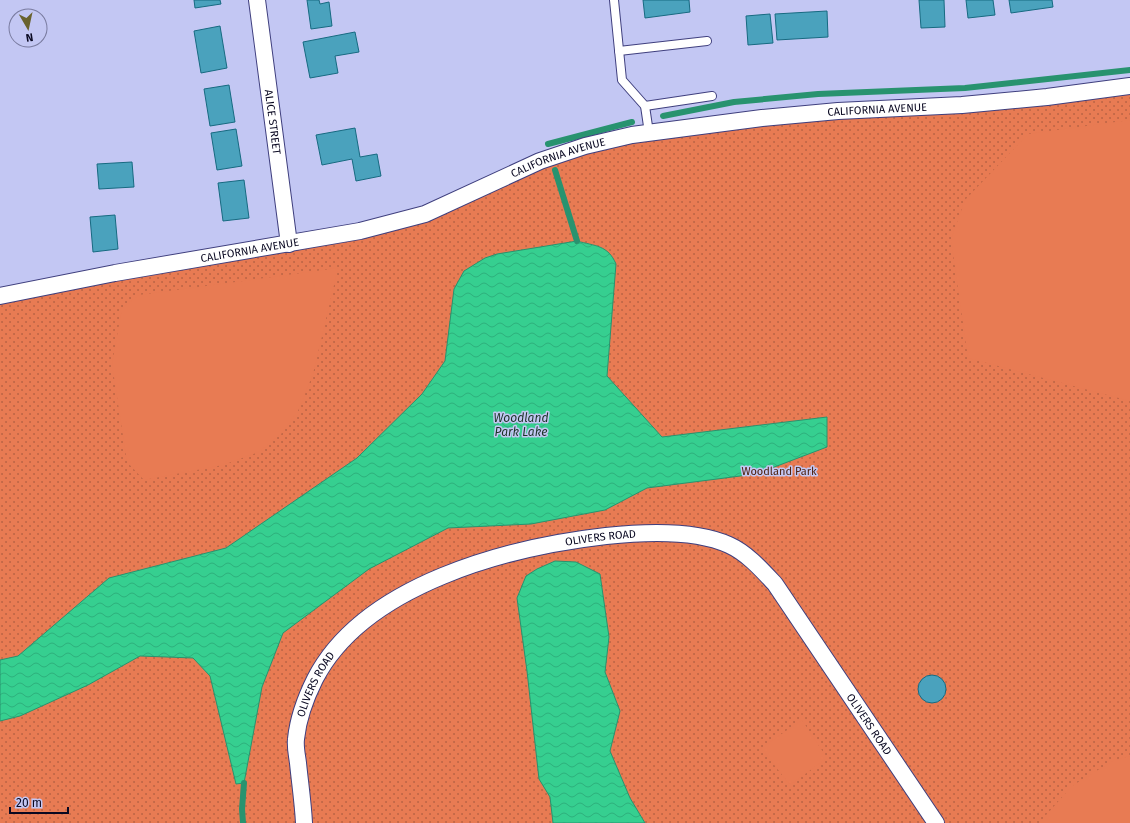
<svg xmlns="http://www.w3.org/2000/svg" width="1130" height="823" viewBox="0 0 1130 823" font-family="'Fira Sans',sans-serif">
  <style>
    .grass { fill: url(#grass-dots) }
    .garden { fill: #e87b53 }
    .water { fill: url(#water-waves); stroke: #28936f }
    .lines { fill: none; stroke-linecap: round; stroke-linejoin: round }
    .stream { stroke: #28936f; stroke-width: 6 }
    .building { fill: #4aa2bd; stroke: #176a81 }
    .lane-casing { stroke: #3f3f7e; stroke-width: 10 }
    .street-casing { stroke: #3f3f7e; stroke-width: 18 }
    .lane { stroke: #fff; stroke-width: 8 }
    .street { stroke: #fff; stroke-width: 16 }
    .labels { text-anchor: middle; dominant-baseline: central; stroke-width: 3; stroke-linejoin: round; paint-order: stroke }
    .street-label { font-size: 11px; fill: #090821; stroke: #c3c7f3 }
    .park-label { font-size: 11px; fill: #4e210f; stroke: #c3c7f3 }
    .water-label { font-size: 12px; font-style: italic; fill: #1b3226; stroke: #c3c7f3 }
  </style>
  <defs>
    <pattern id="grass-dots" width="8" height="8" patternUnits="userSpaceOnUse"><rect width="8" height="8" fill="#e87b53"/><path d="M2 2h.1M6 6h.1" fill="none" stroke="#ba6344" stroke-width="1.8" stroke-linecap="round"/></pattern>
    <pattern id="water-waves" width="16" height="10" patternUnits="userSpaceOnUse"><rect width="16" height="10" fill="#36cf90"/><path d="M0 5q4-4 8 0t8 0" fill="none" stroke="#2eb07c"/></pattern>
  </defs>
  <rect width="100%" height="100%" fill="#c3c7f3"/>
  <!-- grass -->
  <polygon class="grass" points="1130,85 1130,823 0,823 0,296 425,214 562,154 717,124"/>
  <!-- garden -->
  <g class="garden">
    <polygon points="1130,120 1130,401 968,358 951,239 965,200 1028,134"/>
    <polygon points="338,268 313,374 298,411 281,434 259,452 223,465 144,480 127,462 112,364 122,308 139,295"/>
    <polygon points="802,720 827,758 790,785 761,748"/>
    <polygon points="1130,756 1130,823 1039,823 1072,786 1114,760"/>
  </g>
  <!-- water -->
  <g class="water">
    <path d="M577,241c18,5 31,4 39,23l-9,112 55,61 165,-20v30l-71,27 -109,14 -42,22 -74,14 -83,4 -79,41 -86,64 -21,54 -18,96 -8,1 -26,-108 -17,-18 -53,-2 -52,29 -68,31 -20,5v-61l18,-4 91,-78 117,-30 131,-90 65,-64 23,-33 9,-72 10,-18 21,-13 12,-4z"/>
    <polygon points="555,561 576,562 600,574 609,637 605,672 620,711 610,751 630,798 645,823 553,823 550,797 539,779 527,671 517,598 526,576 537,569"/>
  </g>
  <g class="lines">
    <!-- stream -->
    <g class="stream">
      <polyline points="663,116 734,102 818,94 965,88 1130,70"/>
      <polyline points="548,144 632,122"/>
      <polyline points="555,170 577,241"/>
      <polyline points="243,823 242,809 244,783"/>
    </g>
  </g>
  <!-- building -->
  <g class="building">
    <polygon points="194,0 220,0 221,4 195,8"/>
    <polygon points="307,0 319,0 320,4 329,2 332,26 311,29"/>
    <polygon points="643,0 689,0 690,12 645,18"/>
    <polygon points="919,0 944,0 945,27 921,28"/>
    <polygon points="966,0 993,0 995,15 968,18"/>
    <polygon points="1009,0 1052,0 1053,7 1011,13"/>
    <polygon points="827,11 828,37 777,40 775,14"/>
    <polygon points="770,14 773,43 748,45 746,16"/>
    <polygon points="220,26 227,68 201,73 194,31"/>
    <polygon points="355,32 359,52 335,56 338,73 310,78 303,42"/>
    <polygon points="229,85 235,122 210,126 204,89"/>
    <polygon points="355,128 360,157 377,154 381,176 356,181 352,159 322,165 316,135"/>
    <polygon points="236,129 242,166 217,170 211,133"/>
    <polygon points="132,162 134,187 99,189 97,164"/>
    <polygon points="244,180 249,218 223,221 218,183"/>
    <polygon points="115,215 118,249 93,252 90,217"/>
    <circle cx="932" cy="689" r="14"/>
  </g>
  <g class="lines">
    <defs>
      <g id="lane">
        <polyline points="614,0 622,80 645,106 649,133"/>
        <polyline points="619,51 707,41"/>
        <polyline points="645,106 712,96"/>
      </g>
      <g id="street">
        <path id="s1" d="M257,0l32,244"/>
        <path id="s2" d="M0,296l115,-23 245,-42 65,-17 115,-53 45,-15 47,-11 130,-17 76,-7 124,-6 85,-8 83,-11"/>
        <path id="s3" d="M304,823c-1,-20 -4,-40 -6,-60 -1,-8 -3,-16 -2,-24 2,-20 10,-42 19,-60 49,-95 194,-132 291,-143 37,-4 88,-7 123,9 18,8 33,25 46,39l161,239"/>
      </g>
    </defs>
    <!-- lane casing -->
    <use href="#lane" class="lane-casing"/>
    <!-- street casing -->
    <use href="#street" class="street-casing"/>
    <!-- lane -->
    <use href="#lane" class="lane"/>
    <!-- street -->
    <use href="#street" class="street"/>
  </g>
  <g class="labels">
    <!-- street labels -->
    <g class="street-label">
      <text stroke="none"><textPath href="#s2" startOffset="902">CALIFORNIA AVENUE</textPath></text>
      <text stroke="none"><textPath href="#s1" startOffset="123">ALICE STREET</textPath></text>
      <text stroke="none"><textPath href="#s2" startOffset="578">CALIFORNIA AVENUE</textPath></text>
      <text stroke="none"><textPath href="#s2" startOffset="254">CALIFORNIA AVENUE</textPath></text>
      <text stroke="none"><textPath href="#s3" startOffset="478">OLIVERS ROAD</textPath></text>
      <text stroke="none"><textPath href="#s3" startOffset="143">OLIVERS ROAD</textPath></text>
      <text stroke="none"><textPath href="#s3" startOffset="838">OLIVERS ROAD</textPath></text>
    </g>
    <!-- park labels -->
    <g class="park-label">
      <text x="779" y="471">Woodland Park</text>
    </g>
    <!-- water labels -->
    <g class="water-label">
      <text x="521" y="418">Woodland<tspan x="521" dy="14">Park Lake</tspan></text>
    </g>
  </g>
  <!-- north arrow -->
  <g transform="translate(28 28) rotate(171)"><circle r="19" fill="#c3c7f3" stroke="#797b9f"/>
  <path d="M0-3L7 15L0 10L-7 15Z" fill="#69622e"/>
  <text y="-6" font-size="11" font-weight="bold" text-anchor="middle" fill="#090821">N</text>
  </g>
  <!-- scale -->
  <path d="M10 807v6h58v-6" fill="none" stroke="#090821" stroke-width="2"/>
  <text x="16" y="807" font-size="12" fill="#090821" stroke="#c3c7f3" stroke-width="3" paint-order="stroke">20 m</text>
</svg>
